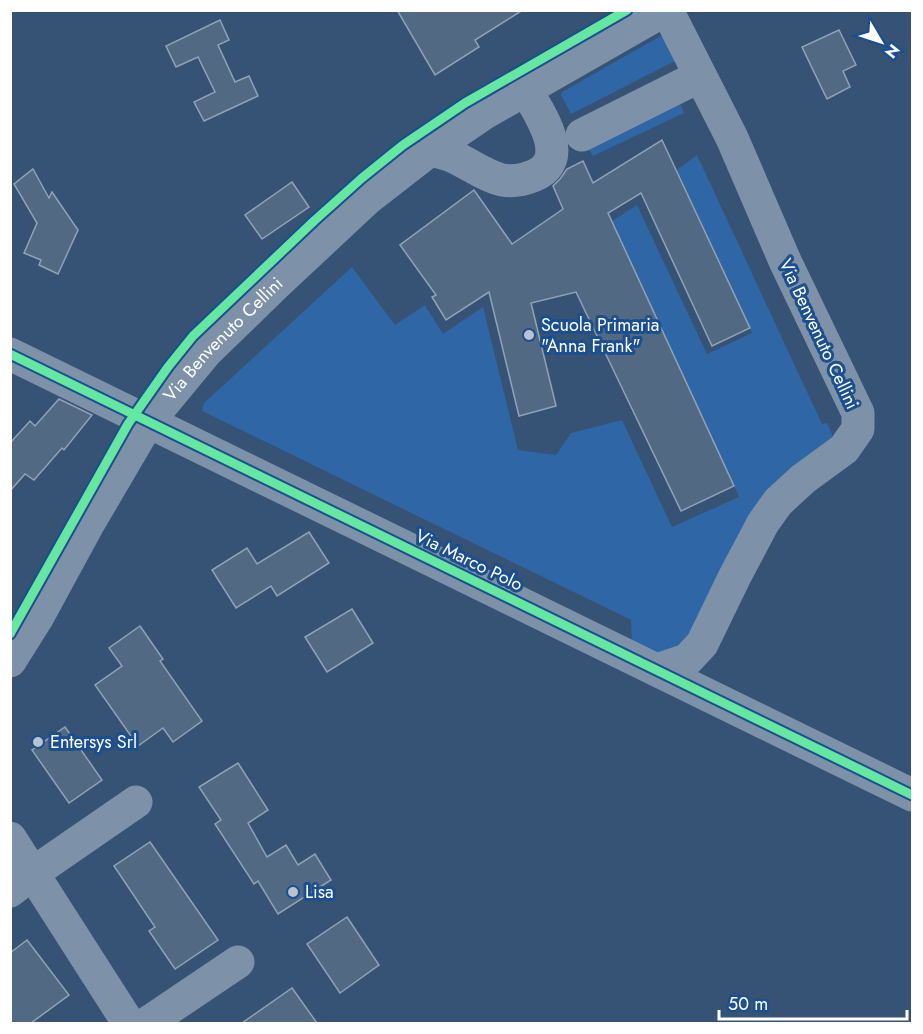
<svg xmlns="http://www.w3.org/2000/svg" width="923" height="1034" viewBox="0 0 923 1034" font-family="Jost,sans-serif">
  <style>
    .green { fill: #2f66a5 }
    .building { fill: #526984; stroke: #92a2b6; stroke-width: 1.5 }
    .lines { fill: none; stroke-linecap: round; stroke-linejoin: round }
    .minor { stroke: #7d92a8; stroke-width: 33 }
    .cycleway-casing { stroke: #1b4f8f; stroke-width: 13 }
    .cycleway { stroke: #66e7a1; stroke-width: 9 }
    .poi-dot { fill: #b9c2ce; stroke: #1b4f8f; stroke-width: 2 }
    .labels { text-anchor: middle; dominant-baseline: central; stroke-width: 6; stroke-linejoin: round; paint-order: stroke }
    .poi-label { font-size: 18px; fill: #fff; stroke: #1b4f8f; text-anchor: start }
    .street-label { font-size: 18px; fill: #fff; stroke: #1b4f8f }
  </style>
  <rect width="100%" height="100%" fill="#365274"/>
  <!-- green -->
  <g class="green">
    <polygon points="666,33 679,59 571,114 561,95 562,92"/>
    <polygon points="680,104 684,113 593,156 588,149"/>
    <polygon points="697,155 822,424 827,423 834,439 689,642 662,656 632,644 631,620 202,411 204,403 352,267 395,325 425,305 443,334 483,307 518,450 556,455 571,433 622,420 672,527 739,497 612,221 637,205 707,354 752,333 677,170"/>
  </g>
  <!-- building -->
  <g class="building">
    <polygon points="397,10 523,10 475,40 479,47 435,75"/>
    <polygon points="220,20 229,40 218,45 235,82 249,76 258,96 204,121 194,102 215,92 198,57 176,67 166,46"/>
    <polygon points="839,30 856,65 843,71 850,87 827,99 802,47"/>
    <polygon points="662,140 750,328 712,346 641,193 608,213 734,486 681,511 576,292 531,303 556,406 519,416 489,292 446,320 432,297 436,295 400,245 474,190 512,244 563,209 553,186 560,179 567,169 583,161 593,183"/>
    <polygon points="33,169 49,198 52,192 78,230 58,274 39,265 41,260 24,253 37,223 14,184"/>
    <polygon points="292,182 309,207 262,239 245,215"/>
    <polygon points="59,399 92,415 64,450 62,448 34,480 25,474 10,491 10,443 30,421 35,426"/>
    <polygon points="309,532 329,563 277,596 271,586 236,608 212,570 247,548 257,564"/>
    <polygon points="352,609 373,643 327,672 305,637"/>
    <polygon points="140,626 163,659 160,661 202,721 173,742 163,728 138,746 95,685 122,666 109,648"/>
    <polygon points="65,727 102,780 69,803 32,750"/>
    <polygon points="238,763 268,810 248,823 267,857 286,845 298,865 315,854 331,880 278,914 258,881 254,884 215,824 221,820 199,787"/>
    <polygon points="150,842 218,940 175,969 149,931 155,927 114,866"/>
    <polygon points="347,917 379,965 340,993 307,944"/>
    <polygon points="27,940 69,995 31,1023 10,1023 10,953"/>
    <polygon points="292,988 317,1023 242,1023"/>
  </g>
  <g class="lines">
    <!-- minor -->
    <g class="minor">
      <polyline points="582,135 700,76"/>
      <path d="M430,150c9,2 18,4 26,8 15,7 29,18 46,22 11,2 21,0 31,-4 40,-16 6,-63 -7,-86"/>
      <polyline points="10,354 912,795"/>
      <path id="s1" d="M10,661l27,-43 50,-92 61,-104 58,-70 69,-67 92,-86 63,-49 53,-36 182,-104"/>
      <polyline points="657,670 687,660 702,644 735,576 763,523 778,502 803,479 844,449 858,429 858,413 785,261 732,138 667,10"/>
      <polyline points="10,838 129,1024"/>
      <polyline points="10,891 33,873 136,802"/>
      <polyline points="146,1024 238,962"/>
    </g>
    <defs>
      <g id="cycleway">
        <polyline points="10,354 912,795"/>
        <polyline points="10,634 128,424 168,367 193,336 314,221 362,178 403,145 465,103 627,10"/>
      </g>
    </defs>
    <!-- cycleway casing -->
    <use href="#cycleway" class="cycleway-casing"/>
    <!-- cycleway -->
    <use href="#cycleway" class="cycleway"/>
  </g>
  <!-- markers -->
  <g class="poi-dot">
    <circle cx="529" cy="335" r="6"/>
    <circle cx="38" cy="742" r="6"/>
    <circle cx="293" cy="892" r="6"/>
  </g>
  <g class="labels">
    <!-- poi labels -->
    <g class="poi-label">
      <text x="541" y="325">Scuola Primaria<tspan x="541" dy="21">"Anna Frank"</tspan></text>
      <text x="50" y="742">Entersys Srl</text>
      <text x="305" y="892">Lisa</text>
    </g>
    <!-- street labels -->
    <g class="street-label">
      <text transform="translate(819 334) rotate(65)">Via Benvenuto Cellini</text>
      <text stroke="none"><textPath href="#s1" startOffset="388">Via Benvenuto Cellini</textPath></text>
      <text transform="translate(469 560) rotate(26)">Via Marco Polo</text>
    </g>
  </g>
  <!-- border -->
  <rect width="923" height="1034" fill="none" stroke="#ffffff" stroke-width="24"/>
  <!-- north arrow -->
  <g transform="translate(881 42) rotate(129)" stroke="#1b4f8f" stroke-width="4.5" paint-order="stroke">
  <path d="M0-4.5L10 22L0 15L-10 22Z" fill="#ffffff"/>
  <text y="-9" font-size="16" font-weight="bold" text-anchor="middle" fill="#ffffff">N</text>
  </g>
  <!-- scale -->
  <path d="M719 1010v9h188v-9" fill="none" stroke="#ffffff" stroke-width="3"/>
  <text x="728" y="1010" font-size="18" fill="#ffffff" stroke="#1b4f8f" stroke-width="4.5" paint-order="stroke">50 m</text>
</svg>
